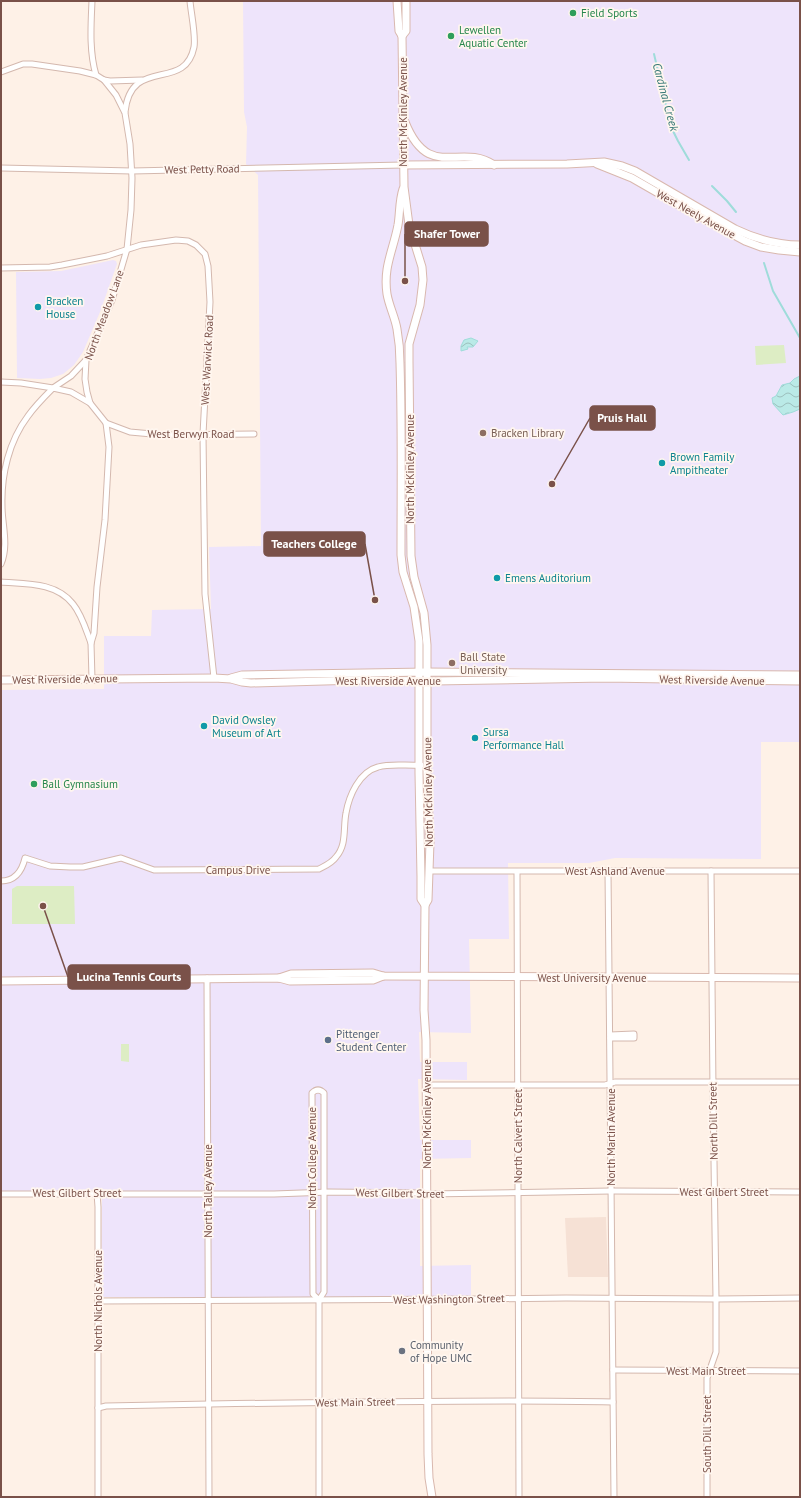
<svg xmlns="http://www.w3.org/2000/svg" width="801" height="1498" viewBox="0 0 801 1498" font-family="'PT Sans',sans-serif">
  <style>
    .residential { fill: #f6e1d5 }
    .education { fill: #eee4fb }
    .park { fill: #ddedc4 }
    .water { fill: url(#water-waves); stroke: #9fdcda }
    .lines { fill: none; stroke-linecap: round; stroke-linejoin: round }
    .stream { stroke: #9fdcda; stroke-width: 2 }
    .street-casing { stroke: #d4b8ae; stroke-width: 7 }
    .secondary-casing { stroke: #d9b8ae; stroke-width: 9 }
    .street { stroke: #fff; stroke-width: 5 }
    .secondary { stroke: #fff; stroke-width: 7 }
    .leisure-dot { fill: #2e9e5b; stroke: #fff6ef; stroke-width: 1.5 }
    .culture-dot { fill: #0f9aa8; stroke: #fff6ef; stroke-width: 1.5 }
    .education-dot { fill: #8d6e63; stroke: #fff6ef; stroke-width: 1.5 }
    .service-dot { fill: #5c6f8a; stroke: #fff6ef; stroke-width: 1.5 }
    .worship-dot { fill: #6b7280; stroke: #fff6ef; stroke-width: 1.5 }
    .labels { text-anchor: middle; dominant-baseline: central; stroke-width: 3.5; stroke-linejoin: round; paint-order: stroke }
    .leisure-label { font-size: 11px; fill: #27864d; stroke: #fff6ef; text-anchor: start }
    .street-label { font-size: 11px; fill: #7a5149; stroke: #fff6ef }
    .culture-label { font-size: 11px; fill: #0d838f; stroke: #fff6ef; text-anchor: start }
    .education-label { font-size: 11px; fill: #785e54; stroke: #fff6ef; text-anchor: start }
    .service-label { font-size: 11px; fill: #4e5e75; stroke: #fff6ef; text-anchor: start }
    .worship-label { font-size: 11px; fill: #5b616d; stroke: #fff6ef; text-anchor: start }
    .water-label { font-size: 12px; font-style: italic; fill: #387977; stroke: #fff6ef }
    .leader { fill: none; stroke: #7a5149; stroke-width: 1.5 }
    .callout-dot { fill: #7a5149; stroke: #fff6ef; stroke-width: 1.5 }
    .callout { fill: #7a5149; stroke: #7a5149; stroke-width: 1.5 }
    .callout-label { font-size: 12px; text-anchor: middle; font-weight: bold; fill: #fff }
  </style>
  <defs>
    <pattern id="water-waves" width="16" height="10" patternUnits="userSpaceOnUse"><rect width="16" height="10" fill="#baeae7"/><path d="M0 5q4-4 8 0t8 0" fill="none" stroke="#9cc0bd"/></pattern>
  </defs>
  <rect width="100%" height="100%" fill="#fef1e7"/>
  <!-- residential -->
  <polygon class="residential" points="606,1217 608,1277 568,1277 565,1218"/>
  <!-- education -->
  <g class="education">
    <polygon points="243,1 800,1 800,742 761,742 761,859 615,858 589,863 508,863 509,939 469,939 471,1033 419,1032 420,1062 467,1062 467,1080 418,1079 420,1140 471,1140 471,1158 420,1159 420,1266 471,1265 471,1297 101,1297 102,1197 100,1191 1,1191 1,690 104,689 104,636 151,636 152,610 211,609 209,547 261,546 258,175 246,164 247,127 244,112"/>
    <polygon points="113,260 116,261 117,264 100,312 83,352 74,365 63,374 51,378 40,379 17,378 16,272 61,271"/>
  </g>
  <!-- park -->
  <g class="park">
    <polygon points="784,345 786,363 756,365 755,346"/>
    <polygon points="17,886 74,886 75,924 12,924 12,889"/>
    <polygon points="121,1044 129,1044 129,1062 121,1061"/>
  </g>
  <!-- water -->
  <g class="water">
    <polygon points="471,338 478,341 473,347 467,347 468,349 461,351 461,346 464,340"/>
    <polygon points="800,376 800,409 793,412 783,415 773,404 772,398 776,396 782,385 790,383 794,379"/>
  </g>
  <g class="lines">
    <!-- stream -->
    <g class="stream">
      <polyline points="654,54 671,127 678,141 689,160"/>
      <polyline points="712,186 727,201 736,212"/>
      <polyline points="764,263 773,291 800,338"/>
    </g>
    <defs>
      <g id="street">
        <path d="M92,1c-1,24 -3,50 4,74"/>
        <polyline points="1,72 23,64 32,64 80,71 96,75 104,80 110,81 142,80"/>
        <path d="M125,112c6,-57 60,-19 69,-65 2,-11 -3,-34 -4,-46"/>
        <polyline points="1,168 132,171 403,165"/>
        <polyline points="1,268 50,267 62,265 107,256 141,245 176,240 188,241 196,245 205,254 208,266 210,302 203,434 204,518 205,594 214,678"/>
        <polyline points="1,382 21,383 53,388 71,376 86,360"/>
        <polyline points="106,423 130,432 163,435 254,434"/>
        <path d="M1,564c8,-19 1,-39 1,-58 -1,-31 7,-65 26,-90 7,-10 16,-19 25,-28l18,4 19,11"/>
        <path d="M1,582c25,2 55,0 72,22 9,11 13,26 18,39"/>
        <polyline points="92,679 91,643 94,633 97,587 105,520 109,447 106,423 90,403 87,392 85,379 86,360 112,300 127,249 131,210 132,178 130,144 125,113 116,95 104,80"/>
        <polyline points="429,871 800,871"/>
        <polyline points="608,871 614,1497"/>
        <polyline points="517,872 519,1497"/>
        <path d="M1,881c14,0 21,-10 24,-23l25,8 20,1h13l38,-9 33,12 165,-1c6,-3 13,-6 17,-12 11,-12 7,-29 10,-44 3,-17 13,-41 32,-46 13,-4 29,-1 43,-2"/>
        <polyline points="207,978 209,1497"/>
        <polyline points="610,1035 634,1034 634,1038 610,1038"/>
        <polyline points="426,1085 605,1085 615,1082 800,1082"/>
        <polyline points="97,1193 98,1207 98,1497"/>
        <polyline points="1,1194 274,1194 329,1192 422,1193 427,1194 611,1191 800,1192"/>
        <path d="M319,1300l-6,-6 -1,-201c4,-4 8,-4 12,0v199l-5,8v197"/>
        <polyline points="98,1301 474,1299 566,1298 716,1299 800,1298"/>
        <polyline points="613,1370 800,1371"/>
        <path d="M98,1408l8,-2c86,-2 171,-3 257,-4 83,-1 167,-2 250,0"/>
        <polyline points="707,1497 707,1378 716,1352 716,1299 713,1091 711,871"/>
      </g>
      <g id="secondary">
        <polyline points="397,1 399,31 402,36 404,187 409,225 422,267 423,280 420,305 409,344 409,361 411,556 414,577 424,613 427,645 427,773 430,842 428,900 425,905 424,1010 426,1040 428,1454 429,1478 432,1497"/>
        <polyline points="402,36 406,31 406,1"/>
        <path d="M405,122c24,60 55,20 89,43"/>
        <polyline points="597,164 632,178 686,209 745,241 761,247 779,250 800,252"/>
        <path d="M403,165l164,-1 37,-2 18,4 13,5 100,58c21,10 41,16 65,16"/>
        <path d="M403,189c-4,12 -3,24 -5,36 -5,26 -15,42 -11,69 2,12 8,23 10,35 2,11 3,23 3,34 2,64 1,128 1,192l2,17 11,35 5,34v132l2,104v22l4,6"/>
        <polyline points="231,678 242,675 427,672 800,675"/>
        <polyline points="1,680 214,678 231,679 242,682 251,683 359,680 434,681 605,678 800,681"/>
        <polyline points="279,978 291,974 373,973 383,976 800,978"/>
        <polyline points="1,981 279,978 290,981 373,980 383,976"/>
      </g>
    </defs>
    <!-- street casing -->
    <use href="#street" class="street-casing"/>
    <!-- secondary casing -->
    <use href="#secondary" class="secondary-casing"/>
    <!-- street -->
    <use href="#street" class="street"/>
    <!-- secondary -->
    <use href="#secondary" class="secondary"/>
  </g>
  <!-- markers -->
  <g class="leisure-dot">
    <circle cx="573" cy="13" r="4"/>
    <circle cx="451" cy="36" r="4"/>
    <circle cx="34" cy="784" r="4"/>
  </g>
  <g class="culture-dot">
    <circle cx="38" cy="307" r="4"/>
    <circle cx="662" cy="463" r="4"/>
    <circle cx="497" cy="578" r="4"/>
    <circle cx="204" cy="726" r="4"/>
    <circle cx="475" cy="738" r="4"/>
  </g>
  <g class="education-dot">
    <circle cx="483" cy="433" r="4"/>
    <circle cx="452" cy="663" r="4"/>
  </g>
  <circle class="service-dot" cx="328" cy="1040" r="4"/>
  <circle class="worship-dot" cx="402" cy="1351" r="4"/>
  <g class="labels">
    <!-- leisure labels -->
    <g class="leisure-label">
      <text x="581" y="13">Field Sports</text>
      <text x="459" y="30">Lewellen<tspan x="459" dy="13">Aquatic Center</tspan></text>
      <text x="42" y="784">Ball Gymnasium</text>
    </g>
    <!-- street labels -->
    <g class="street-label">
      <text transform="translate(403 112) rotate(-90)">North McKinley Avenue</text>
      <text transform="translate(202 169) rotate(-1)">West Petty Road</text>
      <text transform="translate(696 214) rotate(29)">West Neely Avenue</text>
      <text transform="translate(104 315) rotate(-70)">North Meadow Lane</text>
      <text transform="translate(207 360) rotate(-87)">West Warwick Road</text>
      <text x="191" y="434">West Berwyn Road</text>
      <text transform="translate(410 469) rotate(-90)">North McKinley Avenue</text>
      <text transform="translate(65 679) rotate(-1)">West Riverside Avenue</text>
      <text transform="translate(712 680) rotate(1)">West Riverside Avenue</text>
      <text x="388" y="681">West Riverside Avenue</text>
      <text transform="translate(428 792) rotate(-91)">North McKinley Avenue</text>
      <text x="238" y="870">Campus Drive</text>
      <text x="615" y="871">West Ashland Avenue</text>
      <text x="592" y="978">West University Avenue</text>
      <text transform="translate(427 1114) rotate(-90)">North McKinley Avenue</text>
      <text transform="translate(713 1121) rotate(-91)">North Dill Street</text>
      <text transform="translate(518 1136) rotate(-90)">North Calvert Street</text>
      <text transform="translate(611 1137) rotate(-90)">North Martin Avenue</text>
      <text transform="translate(312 1158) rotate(-90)">North College Avenue</text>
      <text transform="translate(208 1191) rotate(-90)">North Talley Avenue</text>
      <text x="724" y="1192">West Gilbert Street</text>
      <text x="77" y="1193">West Gilbert Street</text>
      <text transform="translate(400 1193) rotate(1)">West Gilbert Street</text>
      <text transform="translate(449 1299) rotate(-1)">West Washington Street</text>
      <text transform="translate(98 1301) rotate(-90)">North Nichols Avenue</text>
      <text x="706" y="1371">West Main Street</text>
      <text transform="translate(355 1402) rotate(-1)">West Main Street</text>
      <text transform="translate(707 1434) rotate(-90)">South Dill Street</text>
    </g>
    <!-- culture labels -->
    <g class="culture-label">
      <text x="46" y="301">Bracken<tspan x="46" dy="13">House</tspan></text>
      <text x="670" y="457">Brown Family<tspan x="670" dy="13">Ampitheater</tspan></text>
      <text x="505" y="578">Emens Auditorium</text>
      <text x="212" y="720">David Owsley<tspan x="212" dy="13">Museum of Art</tspan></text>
      <text x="483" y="732">Sursa<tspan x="483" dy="13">Performance Hall</tspan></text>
    </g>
    <!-- education labels -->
    <g class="education-label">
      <text x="491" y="433">Bracken Library</text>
      <text x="460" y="657">Ball State<tspan x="460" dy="13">University</tspan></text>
    </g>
    <!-- service labels -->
    <g class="service-label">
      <text x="336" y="1034">Pittenger<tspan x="336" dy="13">Student Center</tspan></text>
    </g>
    <!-- worship labels -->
    <g class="worship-label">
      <text x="410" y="1345">Community<tspan x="410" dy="13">of Hope UMC</tspan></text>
    </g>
    <!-- water labels -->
    <g class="water-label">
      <text transform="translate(666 97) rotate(75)">Cardinal Creek</text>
    </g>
  </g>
  <!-- callouts -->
  <path class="leader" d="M405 281L405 234M552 484L590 418M375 600L365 544M43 906L68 977"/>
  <g class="callout-dot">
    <circle cx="405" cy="281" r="4"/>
    <circle cx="552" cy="484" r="4"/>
    <circle cx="375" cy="600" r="4"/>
    <circle cx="43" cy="906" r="4"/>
  </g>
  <g class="callout">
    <rect x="405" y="222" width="83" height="24" rx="4"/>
    <rect x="590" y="406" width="65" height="24" rx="4"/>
    <rect x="264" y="532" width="101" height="24" rx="4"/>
    <rect x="68" y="965" width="122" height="24" rx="4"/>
  </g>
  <g class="callout-label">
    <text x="447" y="238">Shafer Tower</text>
    <text x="622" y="422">Pruis Hall</text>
    <text x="314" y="548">Teachers College</text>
    <text x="129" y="981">Lucina Tennis Courts</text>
  </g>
  <!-- border -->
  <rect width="801" height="1498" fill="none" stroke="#7a5149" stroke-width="4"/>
</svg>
